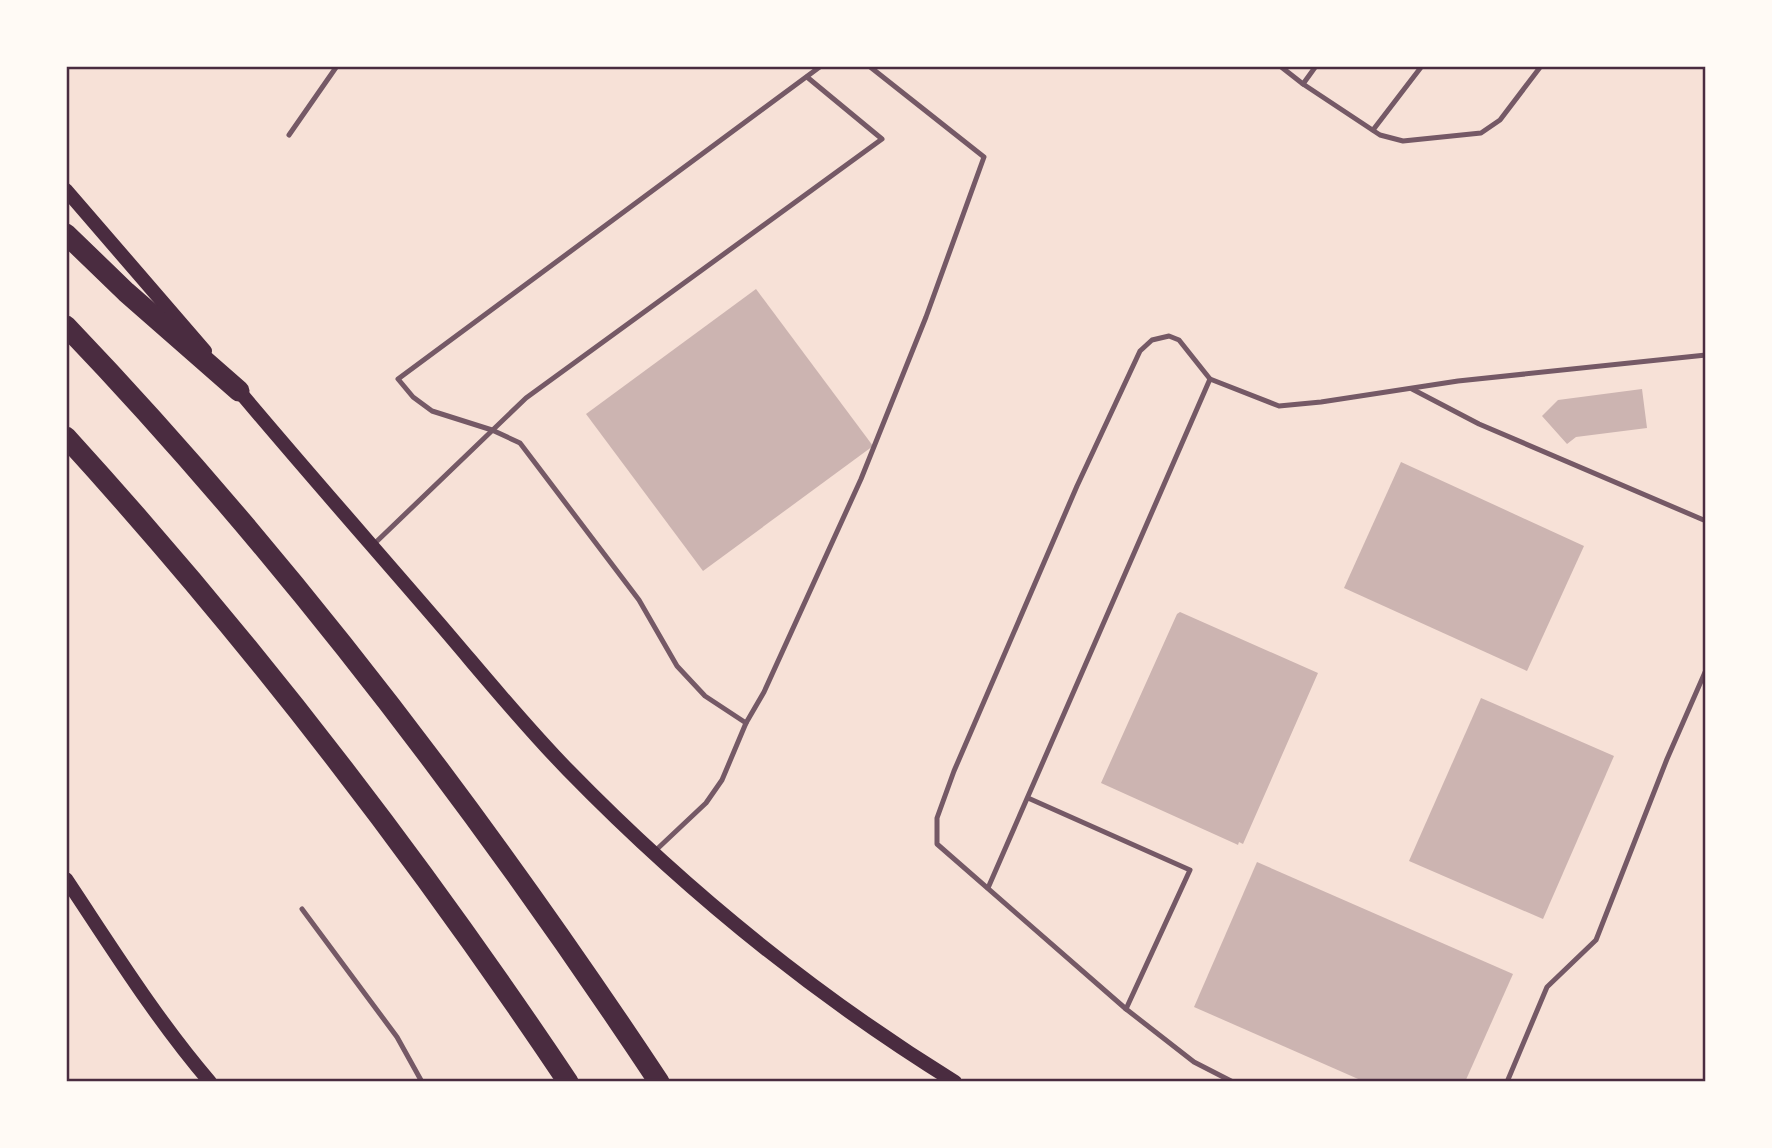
<svg xmlns="http://www.w3.org/2000/svg" width="1772" height="1148" viewBox="0 0 1772 1148" font-family="'Fira Sans Condensed',sans-serif">
  <style>
    .building { fill: #ccb4b1 }
    .lines { fill: none; stroke-linecap: round; stroke-linejoin: round }
    .service { stroke: #755966; stroke-width: 5 }
    .secondary { stroke: #4a2c40; stroke-width: 14 }
    .motorway { stroke: #4a2c40; stroke-width: 21 }
    .neatline { fill: none; stroke: #4a2c40; stroke-width: 2.5 }
  </style>
  <rect width="100%" height="100%" fill="#f7e1d7"/>
  <!-- building -->
  <g class="building">
    <polygon points="756,289 873,446 703,571 586,414"/>
    <polygon points="1642,389 1647,428 1576,437 1567,444 1542,416 1558,400"/>
    <polygon points="1401,462 1584,546 1527,671 1344,588"/>
    <polygon points="1180,612 1318,673 1243,844 1239,842 1238,845 1236,844 1101,783 1177,614"/>
    <polygon points="1481,698 1614,756 1543,919 1409,861"/>
    <polygon points="1257,862 1513,974 1465,1082 1365,1082 1194,1007"/>
  </g>
  <g class="lines">
    <!-- service -->
    <g class="service">
      <polyline points="1280,66 1303,84 1380,135 1403,141 1481,133 1500,120 1541,66"/>
      <polyline points="1303,84 1316,66"/>
      <polyline points="1373,130 1422,66"/>
      <polyline points="289,135 337,66"/>
      <polyline points="1210,379 1179,340 1169,336 1152,340 1140,351 1077,486 954,771 937,818 937,844 1126,1009 1194,1062 1233,1082"/>
      <polyline points="1412,389 1479,424 1706,521"/>
      <polyline points="373,545 526,398 882,139 807,77"/>
      <polyline points="746,723 705,696 677,666 639,600 520,443 492,430 432,411 413,397 398,379 821,66"/>
      <polyline points="1028,798 1190,870 1126,1009"/>
      <polyline points="655,851 706,803 722,780 746,723 764,692 861,479 926,317 984,157 869,66"/>
      <polyline points="988,888 1210,379 1279,406 1321,402 1458,381 1706,355"/>
      <polyline points="302,909 397,1037 422,1082"/>
      <polyline points="1507,1082 1547,987 1596,940 1667,759 1706,670"/>
    </g>
    <!-- secondary -->
    <g class="secondary">
      <polyline points="66,190 205,351"/>
      <path d="M234,385c67,80 136,158 204,237 43,50 84,101 130,148 116,119 245,224 387,312"/>
      <path d="M66,879c46,69 90,140 144,203"/>
    </g>
    <!-- motorway -->
    <g class="motorway">
      <polyline points="66,234 126,292 239,391"/>
      <path d="M66,326c222,232 416,489 593,756"/>
      <path d="M66,437c184,202 350,418 502,645"/>
    </g>
  </g>
  <!-- border -->
  <rect width="1772" height="1148" fill="none" stroke="#fffaf5" stroke-width="136"/>
  <rect x="68" y="68" width="1636" height="1012" class="neatline"/>
</svg>
